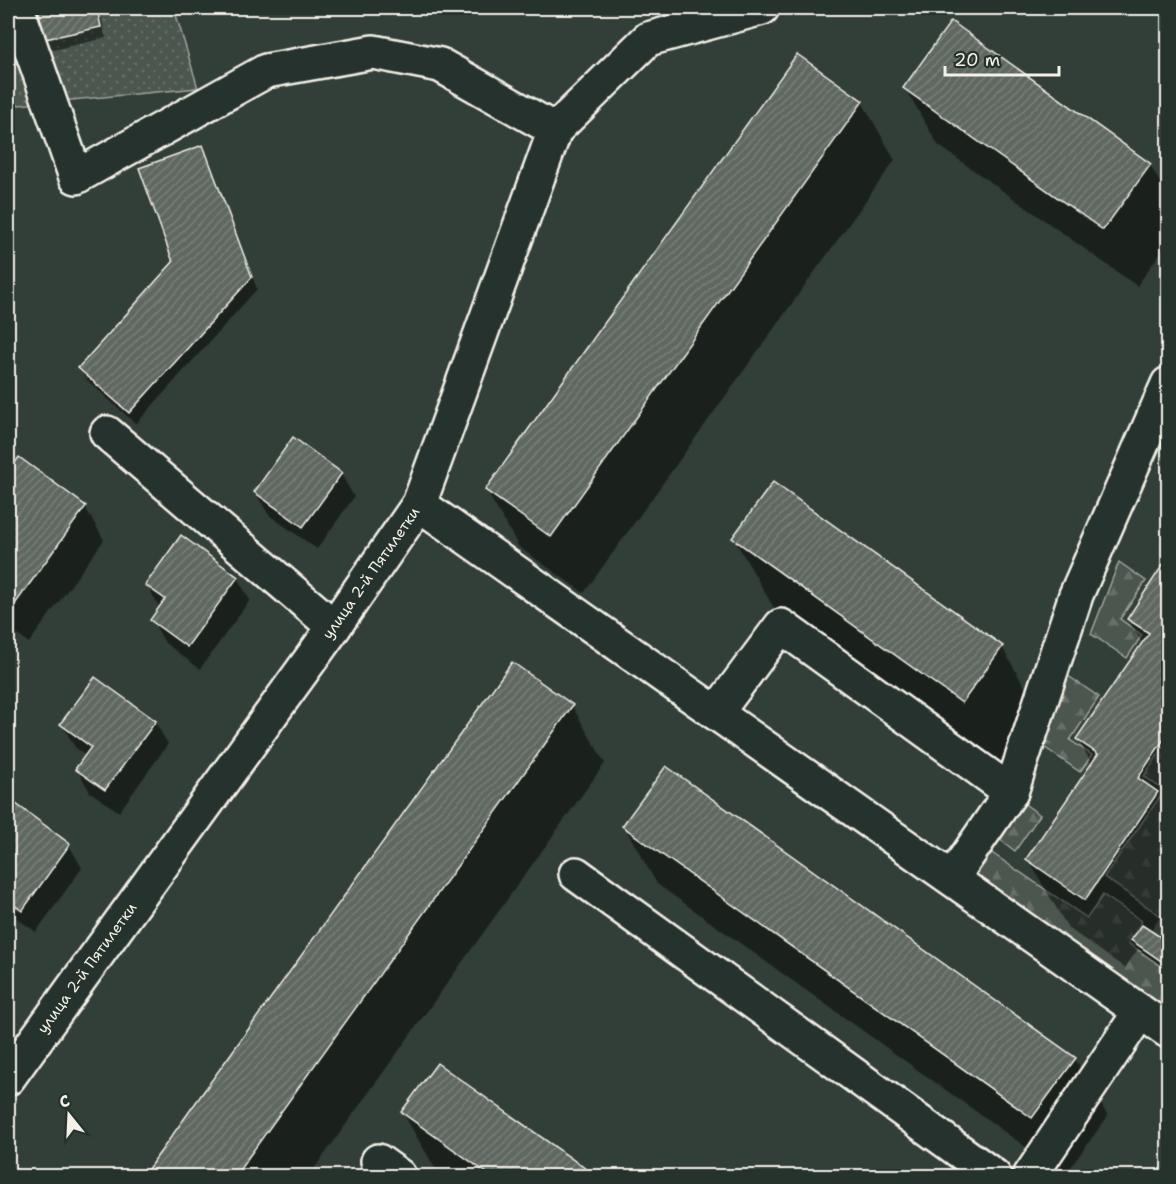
<svg xmlns="http://www.w3.org/2000/svg" width="1176" height="1184" viewBox="0 0 1176 1184" font-family="'Shantell Sans',sans-serif">
  <style>
    .forest { fill: url(#forest-firs); stroke: #a0a49c; stroke-width: 1.5 }
    .garden { fill: url(#garden-dots); stroke: #a0a49c; stroke-width: 1.5 }
    .shadow { fill: #0007 }
    .building { fill: url(#building-hatch); stroke: #f4f1e8; stroke-width: 1.5 }
    .lines { fill: none; stroke-linecap: round; stroke-linejoin: round }
    .minor-casing { stroke: #f4f1e8; stroke-width: 38 }
    .minor { stroke: #26332d; stroke-width: 33 }
    .labels { text-anchor: middle; dominant-baseline: central; stroke-width: 5; stroke-linejoin: round; paint-order: stroke }
    .street-label { font-size: 15px; fill: #f4f1e8; stroke: #26332d }
  </style>
  <defs>
    <pattern id="forest-firs" width="22" height="20" patternUnits="userSpaceOnUse" patternTransform="scale(1.5)"><rect width="22" height="20" fill="#4c564f"/><path d="M5 1l3.5 6h-7zM16 11l3.5 6h-7z" fill="#666f68"/></pattern>
    <pattern id="garden-dots" width="8" height="8" patternUnits="userSpaceOnUse" patternTransform="scale(1.5)"><rect width="8" height="8" fill="#4c564f"/><path d="M2 2h.1M6 6h.1" fill="none" stroke="#666f68" stroke-width="1.8" stroke-linecap="round"/></pattern>
    <pattern id="building-hatch" width="6" height="6" patternUnits="userSpaceOnUse" patternTransform="scale(1.5)"><rect width="6" height="6" fill="#5f6861"/><path d="M-1 1l2-2M0 6l6-6M5 7l2-2" fill="none" stroke="#777e78"/></pattern>
  </defs>
  <rect width="100%" height="100%" fill="#323e38"/>
  <filter id="ink" filterUnits="userSpaceOnUse"><feTurbulence type="fractalNoise" baseFrequency=".0167" numOctaves="2"/><feDisplacementMap in="SourceGraphic" scale="12" xChannelSelector="R" yChannelSelector="G"/><feConvolveMatrix kernelMatrix="1 2 1 2 8 2 1 2 1" color-interpolation-filters="sRGB"/></filter>
  <g filter="url(#ink)">
    <!-- forest -->
    <g class="forest">
      <polygon points="1119,562 1146,581 1120,619 1142,635 1127,658 1091,634"/>
      <polygon points="1064,673 1099,697 1070,740 1092,755 1080,772 1041,745"/>
      <polygon points="1168,740 1168,921 1104,877 1164,791 1144,776"/>
      <polygon points="1019,800 1040,815 1015,851 994,835"/>
      <polygon points="986,849 1087,918 1103,895 1142,921 1128,943 1168,971 1168,998 1163,1005 969,873"/>
    </g>
    <!-- garden -->
    <polygon class="garden" points="8,8 174,8 198,88 8,106"/>
    <!-- shadow -->
    <g class="shadow">
      <polygon points="39,8 99,8 106,38 53,50 47,39"/>
      <polygon points="798,56 862,102 895,160 584,593 519,547 486,490"/>
      <polygon points="905,88 1150,165 1168,197 1168,242 1137,286 938,145"/>
      <polygon points="202,147 257,289 136,424 87,380 80,368 175,262"/>
      <polygon points="20,459 85,507 104,540 29,643 8,628 8,476"/>
      <polygon points="341,474 354,497 317,549 269,515 255,492"/>
      <polygon points="734,539 1002,647 1042,717 1003,771 774,608"/>
      <polygon points="1168,560 1168,905 1150,932 1168,944 1168,971 1138,949 1125,968 1068,928 1028,859 1092,765 1078,739 1143,644 1128,619"/>
      <polygon points="237,578 250,600 200,669 165,643 152,620 160,608 147,585"/>
      <polygon points="513,664 572,706 605,763 309,1176 145,1176"/>
      <polygon points="155,722 168,744 119,812 90,792 77,769 86,756 75,747 62,725"/>
      <polygon points="8,800 69,845 82,868 36,932 8,912"/>
      <polygon points="624,826 1075,1059 1108,1116 1065,1175 657,884"/>
      <polygon points="437,1065 594,1176 445,1176 436,1170 403,1113"/>
    </g>
    <!-- building -->
    <g class="building">
      <polygon points="38,8 97,8 101,27 45,39"/>
      <polygon points="951,21 1151,164 1103,230 903,88"/>
      <polygon points="797,54 863,101 551,537 485,490"/>
      <polygon points="203,145 252,277 129,413 78,368 173,262 139,168"/>
      <polygon points="293,437 342,473 303,527 254,492"/>
      <polygon points="19,457 86,506 10,611 8,473"/>
      <polygon points="773,482 1003,646 962,703 732,538"/>
      <polygon points="181,535 238,577 187,647 150,620 165,599 145,585"/>
      <polygon points="1168,557 1168,733 1138,778 1158,792 1085,900 1026,859 1098,754 1076,739 1149,633 1127,619"/>
      <polygon points="512,662 573,705 235,1176 143,1176"/>
      <polygon points="95,677 156,721 105,790 75,769 91,747 60,724"/>
      <polygon points="666,766 1076,1058 1032,1118 622,826"/>
      <polygon points="8,798 70,844 22,911 8,900"/>
      <polygon points="1142,925 1168,942 1167,965 1131,940"/>
      <polygon points="437,1063 596,1176 491,1176 401,1112"/>
    </g>
    <g class="lines">
      <defs>
        <g id="minor">
          <polyline points="17,8 76,177 266,71 373,52 440,65 555,130"/>
          <polyline points="107,433 334,627"/>
          <polyline points="419,504 1168,1031"/>
          <polyline points="716,713 781,626 1011,792"/>
          <polyline points="576,874 994,1176"/>
          <polyline points="952,878 1011,792 1076,595 1168,384"/>
          <polyline points="8,1078 334,627 419,504 555,130 648,39 762,8"/>
          <polyline points="378,1161 399,1176"/>
          <polyline points="1030,1176 1140,1012"/>
        </g>
      </defs>
      <!-- minor casing -->
      <use href="#minor" class="minor-casing"/>
      <!-- minor -->
      <use href="#minor" class="minor"/>
    </g>
  </g>
  <g class="labels">
    <!-- street labels -->
    <g class="street-label">
      <text transform="translate(371 573) rotate(-55)">улица 2-й Пятилетки</text>
      <text transform="translate(87 968) rotate(-54)">улица 2-й Пятилетки</text>
    </g>
  </g>
  <!-- margin -->
  <rect width="1176" height="1184" fill="none" stroke="#26332d" stroke-width="30"/>
  <rect x="15" y="15" width="1146" height="1154" fill="none" stroke="#f4f1e8" stroke-width="2" filter="url(#ink)"/>
  <!-- north arrow -->
  <g transform="translate(69 1115) rotate(342)" stroke="#26332d" stroke-width="4.5" paint-order="stroke">
  <path d="M0-4.5L10 22L0 15L-10 22Z" fill="#f4f1e8"/>
  <text y="-9" font-size="16" font-weight="bold" text-anchor="middle" fill="#f4f1e8">С</text>
  </g>
  <!-- scale -->
  <path d="M945 66v9h114v-9" fill="none" stroke="#f4f1e8" stroke-width="3"/>
  <text x="954" y="66" font-size="18" fill="#f4f1e8" stroke="#26332d" stroke-width="4.5" paint-order="stroke">20 m</text>
</svg>
